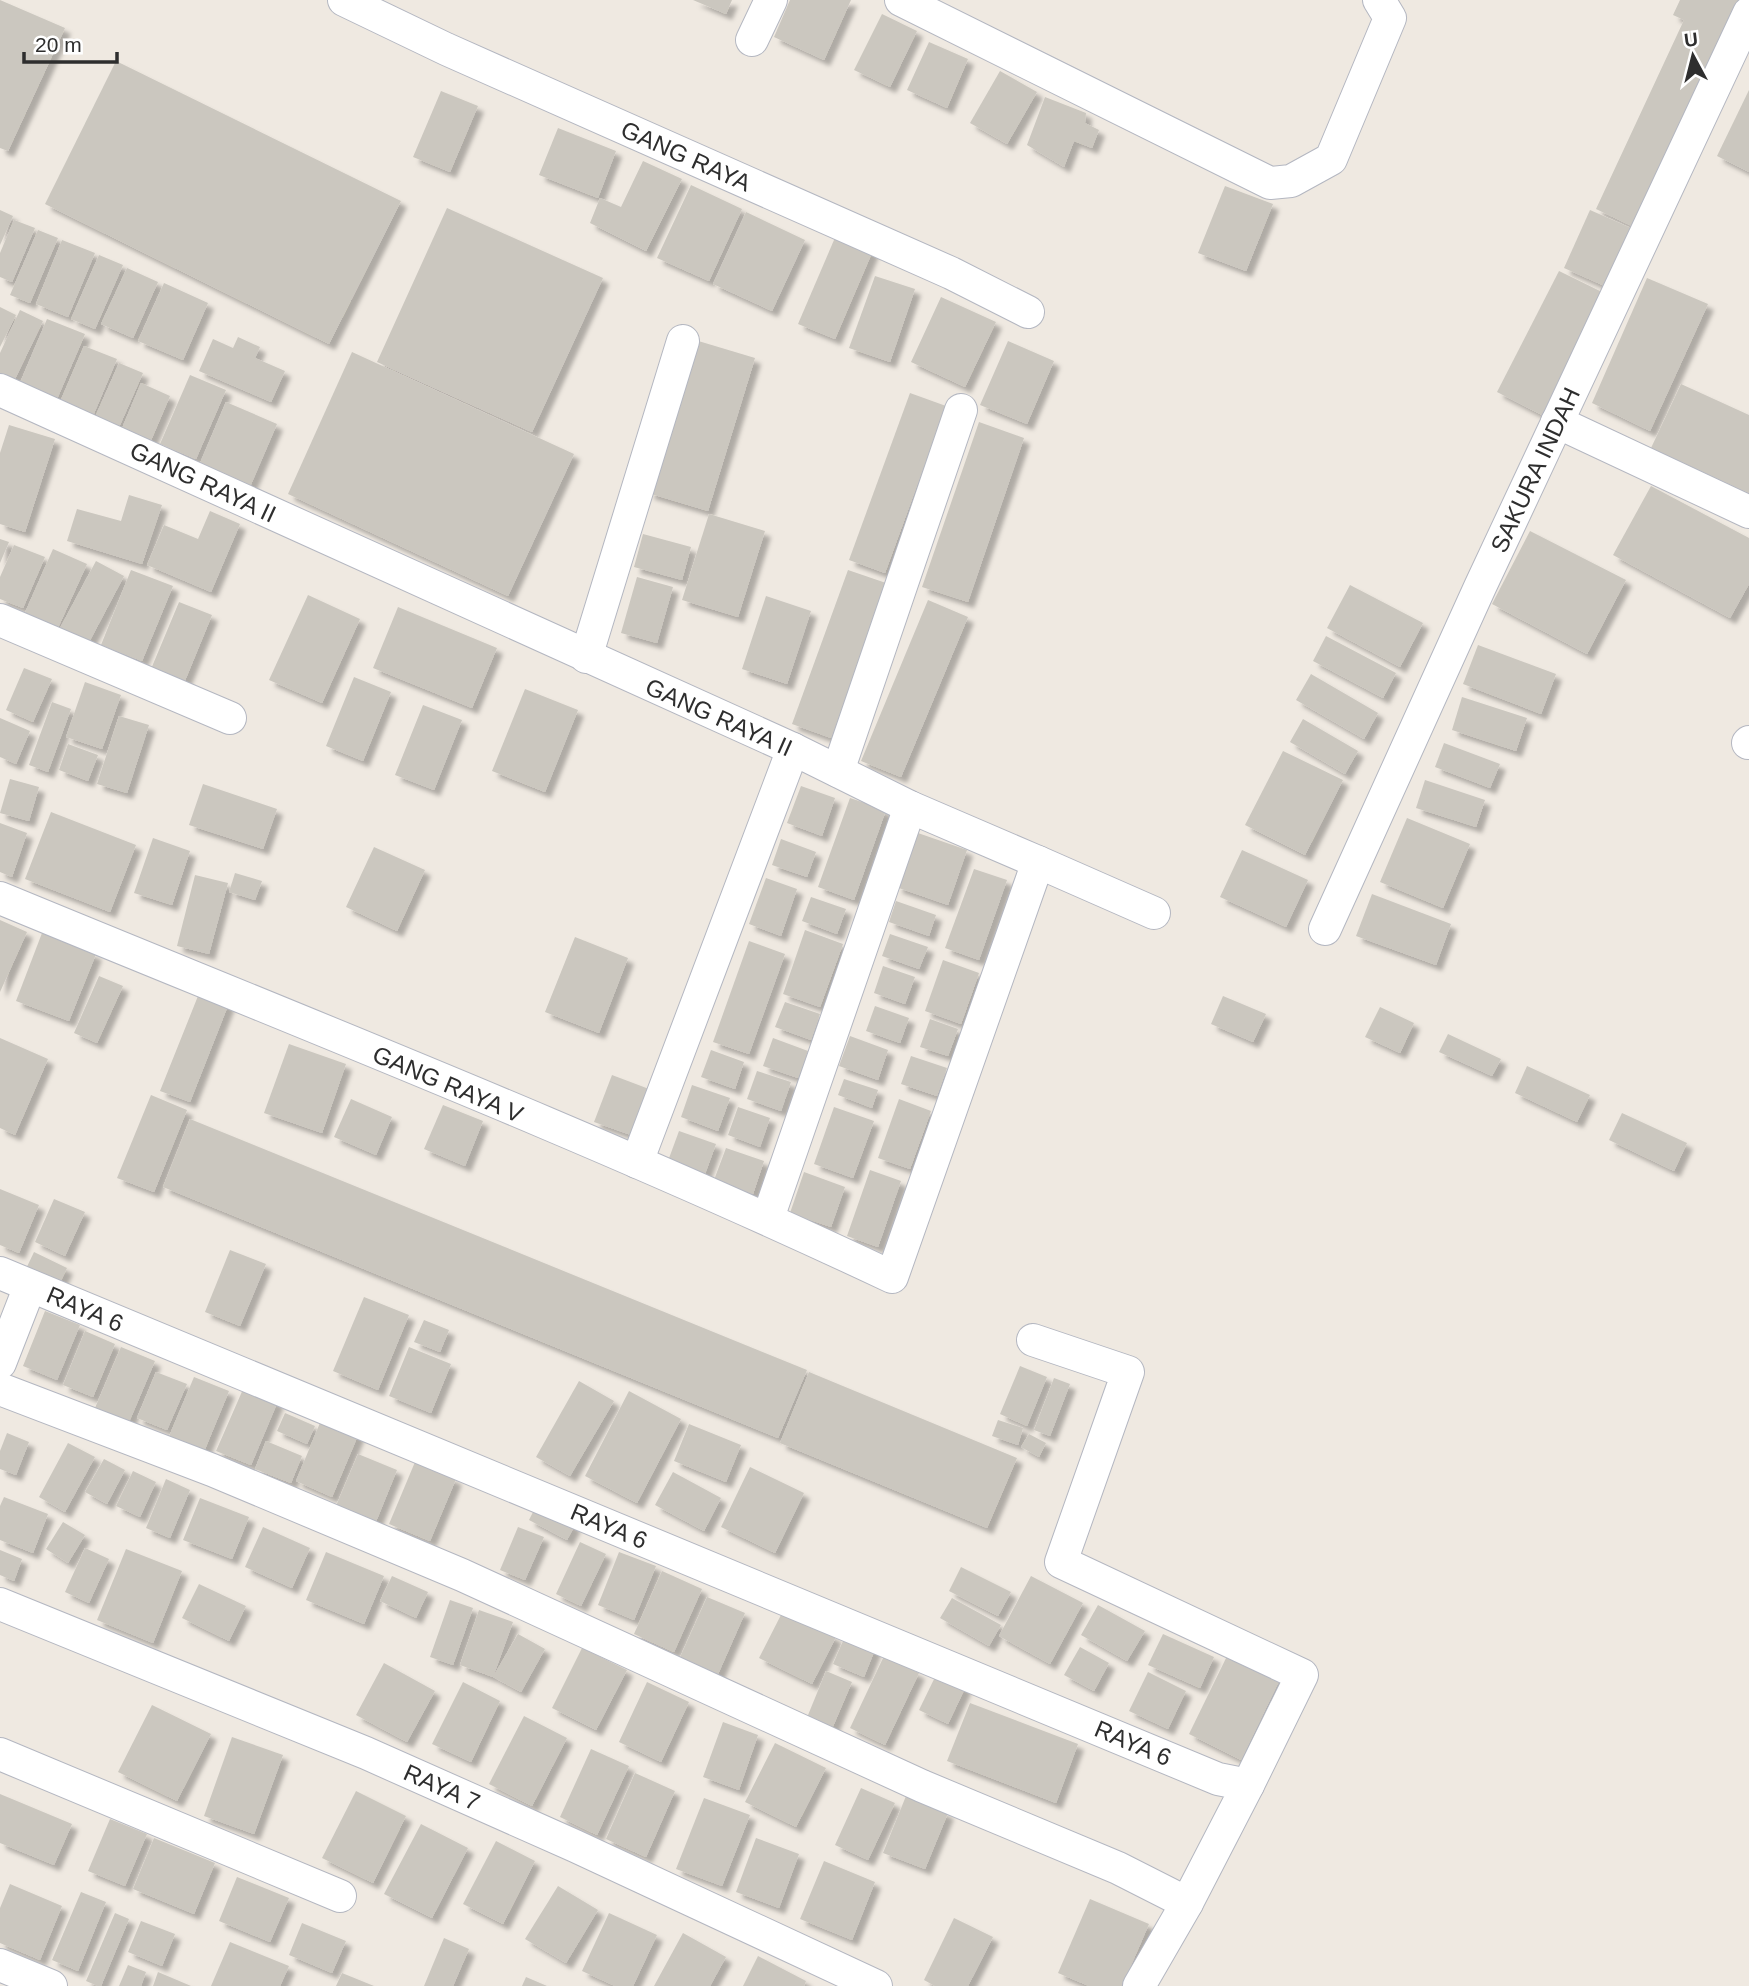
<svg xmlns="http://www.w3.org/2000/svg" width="1749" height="1986" viewBox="0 0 1749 1986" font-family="Arial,sans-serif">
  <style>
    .building { fill: #cbc7bf; filter: url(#shadow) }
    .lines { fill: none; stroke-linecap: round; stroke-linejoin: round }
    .minor-casing { stroke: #b4b7c1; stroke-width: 34 }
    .minor { stroke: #fff; stroke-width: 32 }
    .labels { text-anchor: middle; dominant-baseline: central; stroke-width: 7; stroke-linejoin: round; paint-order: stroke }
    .street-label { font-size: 24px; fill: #2e2e2e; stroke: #fff }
  </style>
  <defs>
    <filter id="shadow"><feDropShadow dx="6" dy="6" stdDeviation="2" flood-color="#0004"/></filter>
  </defs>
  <rect width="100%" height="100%" fill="#efe9e1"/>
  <!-- building -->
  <g class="building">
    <polygon points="0,0 65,28 8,151 0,148"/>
    <polygon points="693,0 732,0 726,14"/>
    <polygon points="790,0 851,0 824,60 774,37"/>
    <polygon points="1680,0 1749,0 1730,41 1712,33 1723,38 1634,227 1596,209 1684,20 1673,15"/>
    <polygon points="882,14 917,31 890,87 854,70"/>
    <polygon points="929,42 968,59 947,108 907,90"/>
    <polygon points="116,61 401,201 329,344 45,204"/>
    <polygon points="1000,71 1037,92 1007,144 970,123"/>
    <polygon points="1749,90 1749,172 1717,156"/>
    <polygon points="441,91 478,106 450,172 413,157"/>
    <polygon points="1045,97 1086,113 1085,123 1099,130 1092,148 1074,141 1064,167 1027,145"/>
    <polygon points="558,128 616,151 598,198 539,175"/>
    <polygon points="643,161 682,179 646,251 590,223 600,198 621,207"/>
    <polygon points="691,185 742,209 709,281 657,258"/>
    <polygon points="1225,186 1273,204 1246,271 1198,253"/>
    <polygon points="447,208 603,278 532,432 377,362"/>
    <polygon points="0,210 13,216 0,245"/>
    <polygon points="1590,210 1633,229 1607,287 1564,268"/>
    <polygon points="746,212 805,240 772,311 713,284"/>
    <polygon points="14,220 35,228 12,282 0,277 0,253"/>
    <polygon points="38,230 58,238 30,303 10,295"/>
    <polygon points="837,233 874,248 835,339 798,324"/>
    <polygon points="62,240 95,253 68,317 36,304"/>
    <polygon points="99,255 123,265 95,329 71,319"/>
    <polygon points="127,268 158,282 133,338 101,324"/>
    <polygon points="1559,271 1604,293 1542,415 1497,392"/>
    <polygon points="875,276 915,289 890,362 849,348"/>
    <polygon points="1647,278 1708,304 1650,431 1592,403"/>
    <polygon points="164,283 208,303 183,360 138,341"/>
    <polygon points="941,297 996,322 965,387 911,362"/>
    <polygon points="0,307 16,315 0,347"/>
    <polygon points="20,310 43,321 14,381 0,374 0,353"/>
    <polygon points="47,319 85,334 54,406 17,390"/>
    <polygon points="238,337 260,347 255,358 285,371 271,402 199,371 213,339 233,348"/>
    <polygon points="695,340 755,358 708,511 648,493"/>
    <polygon points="1008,341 1054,361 1027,424 980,405"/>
    <polygon points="84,346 117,359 90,423 57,409"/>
    <polygon points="352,352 574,454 508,596 288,494"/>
    <polygon points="119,363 143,373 116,434 92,424"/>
    <polygon points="190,375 226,390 196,459 160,444"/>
    <polygon points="141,383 170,396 149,445 120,433"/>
    <polygon points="1681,384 1749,415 1749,493 1651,448"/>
    <polygon points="910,393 946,406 885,573 849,560"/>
    <polygon points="226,402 277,424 249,489 198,468"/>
    <polygon points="979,422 1024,438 968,602 922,587"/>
    <polygon points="9,425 55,439 25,532 0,524 0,453"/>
    <polygon points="1651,486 1749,538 1749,584 1730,618 1613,555"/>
    <polygon points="129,495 162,505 142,564 67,541 77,509 121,521"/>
    <polygon points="210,511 240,524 211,592 147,565 164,525 198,539"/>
    <polygon points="709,514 765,531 738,617 682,600"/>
    <polygon points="1530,531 1626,580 1587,654 1492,604"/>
    <polygon points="643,534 691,547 682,580 634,567"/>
    <polygon points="0,539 9,542 0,563"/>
    <polygon points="14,545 45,557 23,608 0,599 0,577"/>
    <polygon points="53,549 87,564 57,630 24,615"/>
    <polygon points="96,561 124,576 88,644 59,630"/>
    <polygon points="131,570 173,586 142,661 101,645"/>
    <polygon points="848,570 886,583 831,738 792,724"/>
    <polygon points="637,577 673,587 657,643 621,633"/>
    <polygon points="1350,585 1423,623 1400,667 1327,628"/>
    <polygon points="308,595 360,619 322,703 269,680"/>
    <polygon points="766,596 811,611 787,684 742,669"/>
    <polygon points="928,600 968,617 901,777 861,761"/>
    <polygon points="179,602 212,615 184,683 151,669"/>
    <polygon points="398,607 497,648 472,708 373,668"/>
    <polygon points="1326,636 1396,673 1383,698 1313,661"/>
    <polygon points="1478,645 1556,674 1541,714 1463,684"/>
    <polygon points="24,668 52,679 33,722 6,710"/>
    <polygon points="1311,674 1378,713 1364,739 1296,700"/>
    <polygon points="354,677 391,692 363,761 326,746"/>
    <polygon points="85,682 121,695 102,749 66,737"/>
    <polygon points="525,689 578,710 545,792 492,771"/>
    <polygon points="1462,697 1527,718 1516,751 1452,730"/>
    <polygon points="52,702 71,709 48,772 29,765"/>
    <polygon points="423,705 462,720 434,790 395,775"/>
    <polygon points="119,716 149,725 127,793 97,784"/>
    <polygon points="0,718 30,731 16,764 0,757"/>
    <polygon points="1303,719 1358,751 1345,774 1290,742"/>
    <polygon points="1444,743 1500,764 1490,788 1435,767"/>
    <polygon points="68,744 98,755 88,781 59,770"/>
    <polygon points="1283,751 1343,780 1305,855 1245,825"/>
    <polygon points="10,779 39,787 29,821 0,813"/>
    <polygon points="1425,780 1485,800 1476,827 1416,808"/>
    <polygon points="203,784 277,809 263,849 189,825"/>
    <polygon points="801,786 835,798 822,836 787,823"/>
    <polygon points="850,798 886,810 854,900 818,887"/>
    <polygon points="51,812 136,845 110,912 25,879"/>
    <polygon points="1407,818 1470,844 1443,908 1380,882"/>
    <polygon points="0,823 27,833 12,877 0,872"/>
    <polygon points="915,832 967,850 948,905 896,887"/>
    <polygon points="153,838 190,851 172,905 134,893"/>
    <polygon points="781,839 816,852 807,877 772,865"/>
    <polygon points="374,847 425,870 397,931 346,907"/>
    <polygon points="1242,850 1308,880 1286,927 1220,897"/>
    <polygon points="974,869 1007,880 979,960 945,948"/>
    <polygon points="235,873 262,881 255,900 229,892"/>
    <polygon points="195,875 228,883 209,954 177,946"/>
    <polygon points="766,878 797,889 781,936 749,924"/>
    <polygon points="1372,894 1451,924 1436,965 1356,936"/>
    <polygon points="811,897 846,909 837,934 802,921"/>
    <polygon points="896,901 936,915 929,936 889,922"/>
    <polygon points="0,920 27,932 0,992"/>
    <polygon points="805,930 843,944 820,1007 783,994"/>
    <polygon points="42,933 96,954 69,1021 16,1001"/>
    <polygon points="890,934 928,947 919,969 882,956"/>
    <polygon points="575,937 628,958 599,1033 545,1012"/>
    <polygon points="749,941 785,954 749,1054 713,1042"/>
    <polygon points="943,960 979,973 961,1024 925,1011"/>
    <polygon points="883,966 915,977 905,1004 874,993"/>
    <polygon points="99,976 123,986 97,1043 74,1033"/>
    <polygon points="200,991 229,1003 190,1102 160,1091"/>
    <polygon points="1223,996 1266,1014 1253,1042 1211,1024"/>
    <polygon points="785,1002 820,1014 811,1040 775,1027"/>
    <polygon points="875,1006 909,1018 900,1043 866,1031"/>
    <polygon points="1380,1007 1414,1023 1400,1053 1365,1037"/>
    <polygon points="930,1019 958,1029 948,1056 920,1047"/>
    <polygon points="1448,1034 1501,1059 1492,1076 1439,1052"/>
    <polygon points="850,1036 888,1050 878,1080 839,1066"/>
    <polygon points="0,1038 48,1059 15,1135 0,1128"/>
    <polygon points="773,1038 808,1051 798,1078 763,1066"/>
    <polygon points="289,1044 346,1064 322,1133 264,1113"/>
    <polygon points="711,1050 744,1062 735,1089 701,1077"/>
    <polygon points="911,1056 947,1068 937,1096 901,1084"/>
    <polygon points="1527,1066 1590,1095 1577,1122 1515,1093"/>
    <polygon points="757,1071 791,1082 781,1111 747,1099"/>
    <polygon points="612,1075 649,1089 631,1135 594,1122"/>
    <polygon points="844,1079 878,1090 872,1108 838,1095"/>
    <polygon points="692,1085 730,1098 718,1131 681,1117"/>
    <polygon points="151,1095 187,1110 154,1192 117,1178"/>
    <polygon points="351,1099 392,1117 376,1155 334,1137"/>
    <polygon points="899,1099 931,1111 910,1169 878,1158"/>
    <polygon points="443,1105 483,1121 465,1166 424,1149"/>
    <polygon points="738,1107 770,1118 760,1147 728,1135"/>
    <polygon points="834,1107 874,1121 853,1178 814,1164"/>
    <polygon points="1622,1113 1687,1143 1674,1171 1609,1140"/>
    <polygon points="190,1119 807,1370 778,1438 163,1187"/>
    <polygon points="679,1131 716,1144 705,1174 668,1161"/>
    <polygon points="726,1148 764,1161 753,1194 714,1180"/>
    <polygon points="870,1170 901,1181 878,1247 847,1236"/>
    <polygon points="804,1172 845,1187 831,1227 790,1213"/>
    <polygon points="0,1189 39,1205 19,1253 0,1245"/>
    <polygon points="54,1199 85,1212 65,1256 35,1242"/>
    <polygon points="230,1250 266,1264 240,1326 205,1312"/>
    <polygon points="34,1252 67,1268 57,1289 24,1273"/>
    <polygon points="364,1297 409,1315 378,1390 333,1371"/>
    <polygon points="45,1311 80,1325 57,1380 23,1366"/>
    <polygon points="424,1320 449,1330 440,1352 414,1342"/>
    <polygon points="85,1331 115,1344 93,1397 63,1385"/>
    <polygon points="121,1347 155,1361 129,1422 95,1408"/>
    <polygon points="409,1347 451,1364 431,1413 389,1396"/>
    <polygon points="1020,1366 1047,1377 1027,1426 1000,1414"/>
    <polygon points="156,1372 187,1384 167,1430 137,1418"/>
    <polygon points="809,1372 1017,1458 987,1528 780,1443"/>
    <polygon points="194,1377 229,1391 203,1454 168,1439"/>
    <polygon points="1054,1378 1070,1384 1050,1436 1034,1430"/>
    <polygon points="579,1381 614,1401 570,1476 536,1457"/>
    <polygon points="244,1387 278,1401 251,1465 216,1451"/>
    <polygon points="629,1391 681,1419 637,1503 585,1476"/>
    <polygon points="285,1413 315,1426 307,1444 277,1431"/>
    <polygon points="322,1418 359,1433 332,1497 296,1481"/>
    <polygon points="998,1420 1023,1428 1018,1445 992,1436"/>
    <polygon points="689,1424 741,1445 726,1482 674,1461"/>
    <polygon points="7,1433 29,1442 16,1475 0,1469 0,1451"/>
    <polygon points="1029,1434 1046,1443 1039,1457 1021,1447"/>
    <polygon points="266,1441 302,1456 291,1483 255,1469"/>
    <polygon points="68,1443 95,1457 65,1512 39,1497"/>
    <polygon points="358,1454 397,1470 373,1529 333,1513"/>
    <polygon points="104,1459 125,1470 107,1504 85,1492"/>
    <polygon points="415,1462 456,1479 430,1541 389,1524"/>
    <polygon points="750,1467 804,1493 775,1553 721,1527"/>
    <polygon points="133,1471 156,1482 140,1517 116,1506"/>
    <polygon points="673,1472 721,1498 704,1531 655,1505"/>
    <polygon points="166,1479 190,1490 170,1538 146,1528"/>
    <polygon points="4,1497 48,1514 33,1553 0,1540 0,1506"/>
    <polygon points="200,1498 249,1517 232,1559 183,1540"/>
    <polygon points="537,1504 575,1525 567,1540 529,1520"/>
    <polygon points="63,1522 85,1535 68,1563 46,1549"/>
    <polygon points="263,1527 310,1548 292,1588 245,1567"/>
    <polygon points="518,1527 544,1537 525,1580 500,1570"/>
    <polygon points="580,1542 606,1554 581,1606 556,1594"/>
    <polygon points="85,1548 109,1559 89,1603 65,1592"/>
    <polygon points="126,1549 182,1571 153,1643 97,1620"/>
    <polygon points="0,1550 22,1559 14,1581 0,1575"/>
    <polygon points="326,1552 384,1576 364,1624 306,1600"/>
    <polygon points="619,1552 656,1566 634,1620 598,1605"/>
    <polygon points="961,1567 1011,1592 998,1616 949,1591"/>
    <polygon points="662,1571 702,1589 674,1652 634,1634"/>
    <polygon points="392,1576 428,1592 416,1618 380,1601"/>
    <polygon points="1031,1576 1083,1603 1050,1664 999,1636"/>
    <polygon points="199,1584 246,1606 229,1641 182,1618"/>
    <polygon points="707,1597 745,1613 715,1681 677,1664"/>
    <polygon points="952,1598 1001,1625 989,1646 940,1618"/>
    <polygon points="450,1600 473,1608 453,1665 430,1657"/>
    <polygon points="1098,1605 1145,1631 1127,1661 1081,1635"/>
    <polygon points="479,1610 513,1622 493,1677 518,1634 545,1649 521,1692 493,1677 460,1665"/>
    <polygon points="783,1611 836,1637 812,1684 759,1658"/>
    <polygon points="846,1634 876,1647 864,1677 833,1664"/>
    <polygon points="1163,1634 1214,1657 1200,1688 1148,1665"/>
    <polygon points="1080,1647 1109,1663 1094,1691 1064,1675"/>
    <polygon points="582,1648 627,1670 596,1730 552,1708"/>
    <polygon points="1228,1654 1280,1679 1241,1760 1189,1734"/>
    <polygon points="884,1656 919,1673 885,1745 850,1728"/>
    <polygon points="384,1663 435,1691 407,1742 356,1715"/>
    <polygon points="826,1671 852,1682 831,1731 806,1720"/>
    <polygon points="1148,1672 1186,1691 1168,1729 1129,1711"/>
    <polygon points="937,1673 966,1686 948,1724 919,1710"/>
    <polygon points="463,1682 500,1701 471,1762 432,1744"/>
    <polygon points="647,1682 689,1702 661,1762 619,1742"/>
    <polygon points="970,1703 1078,1744 1056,1803 947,1761"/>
    <polygon points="152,1705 211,1734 177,1801 118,1772"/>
    <polygon points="524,1716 567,1738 532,1806 489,1784"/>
    <polygon points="723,1722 758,1735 739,1790 703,1777"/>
    <polygon points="232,1737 283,1755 254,1834 204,1816"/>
    <polygon points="775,1743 826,1768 796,1827 745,1802"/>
    <polygon points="591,1749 629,1766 597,1835 560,1817"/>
    <polygon points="635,1773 675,1791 646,1857 606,1839"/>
    <polygon points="861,1788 895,1803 868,1860 835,1845"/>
    <polygon points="356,1791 406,1816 373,1883 322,1858"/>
    <polygon points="0,1794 72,1824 54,1865 0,1843"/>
    <polygon points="906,1796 948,1813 925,1869 883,1853"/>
    <polygon points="704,1798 750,1815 722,1886 676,1869"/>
    <polygon points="110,1819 147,1834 125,1886 88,1871"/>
    <polygon points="421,1824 468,1848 432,1918 384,1894"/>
    <polygon points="154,1838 215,1863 194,1914 133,1889"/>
    <polygon points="756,1838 799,1854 779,1908 736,1892"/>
    <polygon points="496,1841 535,1861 503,1924 463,1904"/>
    <polygon points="824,1861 875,1882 852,1940 800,1919"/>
    <polygon points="237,1877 289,1898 270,1942 219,1921"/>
    <polygon points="10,1884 62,1906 40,1960 0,1943 0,1908"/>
    <polygon points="558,1886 598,1910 566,1963 525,1939"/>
    <polygon points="81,1892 106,1902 78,1971 52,1960"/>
    <polygon points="1090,1899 1149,1924 1122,1986 1089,1986 1058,1973"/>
    <polygon points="115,1913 129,1919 101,1986 98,1986 86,1981"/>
    <polygon points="609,1913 657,1935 633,1986 615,1986 582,1971"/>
    <polygon points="954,1918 993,1937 968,1986 935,1986 924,1980"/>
    <polygon points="141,1921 175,1934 162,1966 128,1952"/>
    <polygon points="302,1923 346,1941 332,1973 289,1955"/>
    <polygon points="683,1933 726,1957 710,1986 654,1986"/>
    <polygon points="444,1938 469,1949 453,1986 424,1986"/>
    <polygon points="230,1942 289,1966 280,1986 211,1986"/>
    <polygon points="758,1956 806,1981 804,1986 743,1986"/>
    <polygon points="128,1965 146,1972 141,1986 119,1986"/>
    <polygon points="158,1972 191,1986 153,1986"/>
    <polygon points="342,1973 374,1986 336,1986"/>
    <polygon points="526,1977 547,1986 522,1986"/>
  </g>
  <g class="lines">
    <defs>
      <g id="minor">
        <polyline points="344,0 446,49 951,273 1028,312"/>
        <polyline points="901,0 1270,183 1291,181 1331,159 1390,18 1379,0"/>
        <polyline points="752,40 771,0"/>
        <path d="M0,390l793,359 117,58 128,55 -146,415c-292,-138 -594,-256 -892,-379"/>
        <polyline points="1557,422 1749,512"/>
        <polyline points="0,620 230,718"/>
        <polyline points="586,657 683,341"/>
        <polyline points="1748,743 1749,742"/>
        <polyline points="838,771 961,410"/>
        <polyline points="1038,862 1154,913"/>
        <polyline points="1325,929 1480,587 1749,13"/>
        <polyline points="637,1162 793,749"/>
        <polyline points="768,1218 910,807"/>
        <polyline points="0,1273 1218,1779 1248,1785 1187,1903"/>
        <polyline points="1033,1340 1128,1372 1061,1562 1302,1675 1248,1785"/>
        <polyline points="0,1363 30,1286"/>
        <polyline points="0,1389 212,1470 462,1575 922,1786 1118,1868 1187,1903 1139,1986"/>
        <polyline points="0,1604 366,1753 575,1846 876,1986"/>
        <polyline points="0,1754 340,1896"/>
        <polyline points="0,1965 51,1986"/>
      </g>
    </defs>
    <!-- minor casing -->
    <use href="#minor" class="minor-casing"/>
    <!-- minor -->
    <use href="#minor" class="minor"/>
  </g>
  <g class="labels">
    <!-- street labels -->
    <g class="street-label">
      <text transform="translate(686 156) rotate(24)">GANG RAYA</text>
      <text transform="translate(1535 470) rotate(-65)">SAKURA INDAH</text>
      <text transform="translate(203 482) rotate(25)">GANG RAYA II</text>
      <text transform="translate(719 717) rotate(24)">GANG RAYA II</text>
      <text transform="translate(448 1084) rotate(23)">GANG RAYA V</text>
      <text transform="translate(85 1309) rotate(23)">RAYA 6</text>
      <text transform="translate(609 1526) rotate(23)">RAYA 6</text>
      <text transform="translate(1133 1743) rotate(23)">RAYA 6</text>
      <text transform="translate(442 1787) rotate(24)">RAYA 7</text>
    </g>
  </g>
  <!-- north arrow -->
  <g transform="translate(1693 56) rotate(353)" stroke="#ffffff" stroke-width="5" paint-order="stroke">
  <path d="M0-5L12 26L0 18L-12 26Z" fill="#2e2e2e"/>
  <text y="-10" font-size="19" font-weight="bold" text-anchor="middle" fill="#2e2e2e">U</text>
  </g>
  <!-- scale -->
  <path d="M24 52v10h93v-10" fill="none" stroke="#2e2e2e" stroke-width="3.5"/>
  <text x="35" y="52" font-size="21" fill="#2e2e2e" stroke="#ffffff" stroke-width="5" paint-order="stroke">20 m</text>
</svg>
